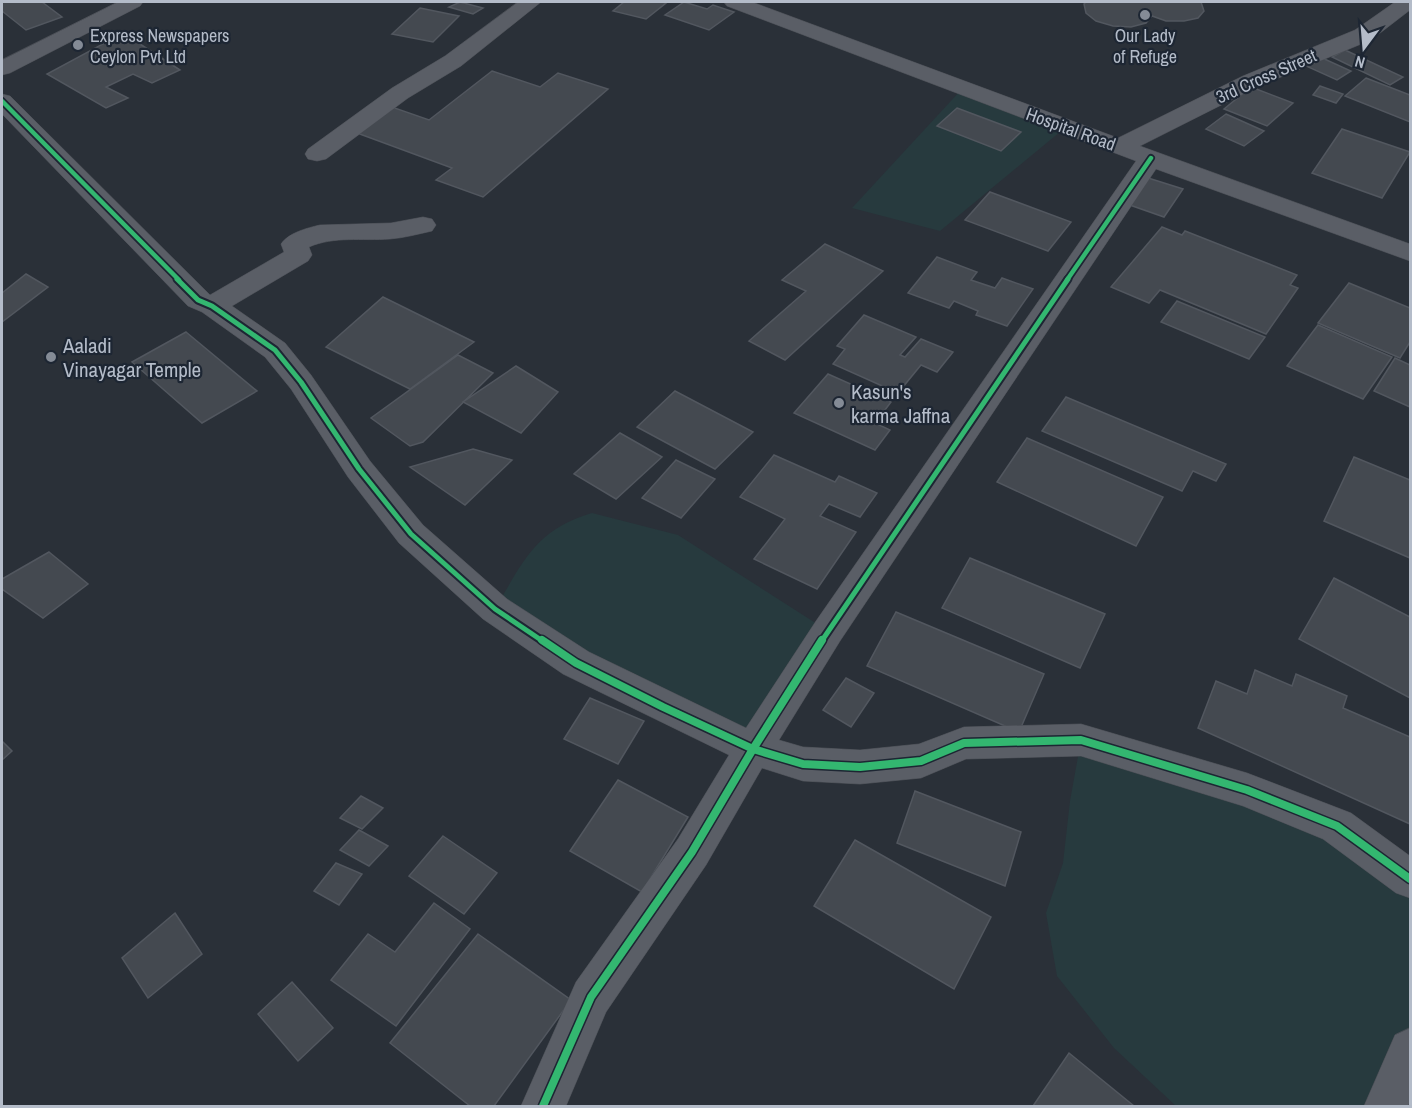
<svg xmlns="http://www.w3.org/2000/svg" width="1412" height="1108" viewBox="0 0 1412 1108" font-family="'Archivo Narrow',sans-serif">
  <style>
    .green { fill: #273a3e }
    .building { fill: #444950; stroke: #52575f; stroke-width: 1.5 }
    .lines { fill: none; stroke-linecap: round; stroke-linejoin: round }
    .minor-casing { stroke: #484c53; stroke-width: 1 }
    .minor { fill: #5a5e66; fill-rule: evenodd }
    .cycleway-far2-casing { stroke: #1d2633; stroke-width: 8 }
    .cycleway-far1-casing { stroke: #1d2633; stroke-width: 9 }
    .cycleway-casing { stroke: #1d2633; stroke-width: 11 }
    .cycleway-far2 { stroke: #33b770; stroke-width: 4.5 }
    .cycleway-far1 { stroke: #33b770; stroke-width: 5 }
    .cycleway { stroke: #33b770; stroke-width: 8 }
    .poi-dot { fill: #848b96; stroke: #1d2633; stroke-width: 2 }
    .labels { text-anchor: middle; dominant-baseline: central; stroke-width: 4.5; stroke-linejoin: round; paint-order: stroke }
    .far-poi-label { font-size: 18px; fill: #b4bcc9; stroke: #1d2633; text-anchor: start }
    .far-street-label { font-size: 18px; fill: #b4bcc9; stroke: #1d2633 }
    .poi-label { font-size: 21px; fill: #b4bcc9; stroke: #1d2633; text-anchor: start }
  </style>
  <rect width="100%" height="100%" fill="#2a3038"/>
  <!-- green -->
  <g class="green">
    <polygon points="962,89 1066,127 940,231 852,208"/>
    <path d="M592,513l86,22 150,96 -75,118 -258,-140c28,-47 40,-79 97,-96z"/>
    <polygon points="1081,740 1337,826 1410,879 1410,1050 1386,1106 1176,1106 1114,1048 1057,976 1046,913 1063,863 1070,801"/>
  </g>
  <!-- building -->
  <g class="building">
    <polygon points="2,2 42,2 62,17 26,30 2,11"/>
    <polygon points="460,2 483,8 473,14 449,7"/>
    <polygon points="624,2 662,2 666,3 646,19 613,11"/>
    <polygon points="684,2 707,9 713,5 734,12 709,30 665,15"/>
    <polygon points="1086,2 1201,2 1204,11 1198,18 1184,21 1166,21 1152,16 1146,23 1131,27 1113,26 1096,21 1086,13 1084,4"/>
    <polygon points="420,8 459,16 433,42 392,34"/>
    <polygon points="123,33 180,70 152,83 133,74 106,87 128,98 106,108 47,74"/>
    <polygon points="1345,50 1403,77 1390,85 1332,57"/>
    <polygon points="1320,57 1351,71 1337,80 1306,66"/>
    <polygon points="492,71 540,87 558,73 608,89 483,197 436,180 452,168 357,133 392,107 429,120"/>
    <polygon points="1366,78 1410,95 1410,122 1345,96"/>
    <polygon points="1320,86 1343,94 1336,103 1313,95"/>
    <polygon points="1251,87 1293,103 1267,126 1224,109"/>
    <polygon points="957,108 1021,132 1001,151 937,126"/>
    <polygon points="1226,114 1264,131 1244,146 1206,129"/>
    <polygon points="1342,129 1410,152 1382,198 1312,173"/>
    <polygon points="1145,177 1183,189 1164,217 1127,204"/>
    <polygon points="990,192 1071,222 1048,251 965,220"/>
    <polygon points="1162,227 1182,235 1185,231 1297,275 1290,285 1298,288 1266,334 1160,290 1149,303 1111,287"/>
    <polygon points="825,244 883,271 785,360 749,341 806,291 782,280"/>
    <polygon points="937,257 977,272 971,280 995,288 1002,278 1033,289 1007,326 976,315 978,311 954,301 949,308 908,293"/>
    <polygon points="26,274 48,287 2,322 2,293"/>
    <polygon points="1349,283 1410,308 1410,342 1400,358 1318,323"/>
    <polygon points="383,297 474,342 410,389 326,347"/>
    <polygon points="1177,301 1265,337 1249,359 1161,322"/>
    <polygon points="864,315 916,337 900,355 905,357 921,339 953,352 937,372 921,365 898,393 833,364 845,349 837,346"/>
    <polygon points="1318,325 1392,357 1363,399 1287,366"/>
    <polygon points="186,332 257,391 202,423 132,362"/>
    <polygon points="458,355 493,373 423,442 410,446 371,418"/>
    <polygon points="1395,358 1410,365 1410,407 1374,391"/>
    <polygon points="516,366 558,392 521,433 463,402"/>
    <polygon points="828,374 891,402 875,423 890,430 875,450 794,413"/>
    <polygon points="675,391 753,432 715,469 637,427"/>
    <polygon points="1066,397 1226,464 1216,481 1193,471 1182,491 1042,431"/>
    <polygon points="620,433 662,457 616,499 574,474"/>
    <polygon points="1027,438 1163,497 1136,546 997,482"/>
    <polygon points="473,449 512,460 465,505 410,467"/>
    <polygon points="774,455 835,482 839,476 877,493 860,517 829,504 820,516 856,532 817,589 754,559 785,519 740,497"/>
    <polygon points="1354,457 1410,480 1410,558 1324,521"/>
    <polygon points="676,460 715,479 681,518 642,498"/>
    <polygon points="49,552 88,584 43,618 2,589 2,579"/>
    <polygon points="970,558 1105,614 1080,668 942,608"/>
    <polygon points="1334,578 1410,617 1410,698 1299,639"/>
    <polygon points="896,612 1044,674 1019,732 867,666"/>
    <polygon points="1255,670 1292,686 1296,674 1347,696 1343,708 1410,737 1410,824 1198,728 1216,681 1247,694"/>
    <polygon points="846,678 874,693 851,727 823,710"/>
    <polygon points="590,698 644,721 618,764 564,739"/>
    <polygon points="2,741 12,751 2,760"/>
    <polygon points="618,780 688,817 642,892 570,851"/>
    <polygon points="915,791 1021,832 1005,886 897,843"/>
    <polygon points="361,796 383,808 362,829 340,818"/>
    <polygon points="359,830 388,846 369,866 340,850"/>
    <polygon points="443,836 497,873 464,914 409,876"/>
    <polygon points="855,840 991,917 954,989 814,906"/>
    <polygon points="336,863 362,874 339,905 314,891"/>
    <polygon points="434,903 470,929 396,1026 331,980 368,934 395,952"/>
    <polygon points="175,913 202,954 148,998 122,958"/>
    <polygon points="478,934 571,1000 494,1106 470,1106 390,1043"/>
    <polygon points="292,982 333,1028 298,1061 258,1014"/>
    <polygon points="1069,1053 1134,1106 1033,1106"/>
  </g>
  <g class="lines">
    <defs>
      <g id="minor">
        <polygon points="118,2 143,2 140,6 10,73 2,75 2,60"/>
        <polygon points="518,2 541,2 461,66 408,98 326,159 317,161 308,159 305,154 308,149 392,88 445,56"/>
        <path d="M724,2h28l366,136 125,-62 112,-46 40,-28h15v8l-39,30 -112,46 -119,60 270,98v17l-254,-92 -316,472 -61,99 24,7 57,3 59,-6 45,-17 117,-3 166,49 104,40 59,43v42l-14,-5 -73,-54 -80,-33 -162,-50 -115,3 -45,19 -61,6 -57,-3 -41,-13 -56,97 -100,147 -40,94h-45l55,-124 102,-143 51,-84 -166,-81 -80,-55 -84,-76 -51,-66 -57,-88 -26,-32 -63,-45 -14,-6 -186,-192v-20l8,2 200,199 74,-43 -3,-8c7,-11 26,-16 39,-19l71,-2 32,-6 9,2 4,6 -4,6c-14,3 -28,7 -42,8 -28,2 -56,-3 -81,8l3,8 -4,6 -76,45 53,37 26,32 59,86 53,64 84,74 82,53 157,76 70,-107 320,-460 -409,-155z"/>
        <polygon points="1410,1028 1410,1101 1408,1106 1364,1106 1395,1035"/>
      </g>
    </defs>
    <!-- minor casing -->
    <use href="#minor" class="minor-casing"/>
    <!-- minor -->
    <use href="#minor" class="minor"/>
    <defs>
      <g id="cycleway-far2">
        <polyline points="2,101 179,280"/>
        <polyline points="1067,280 1151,158"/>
      </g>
      <g id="cycleway-far1">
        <polyline points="177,279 198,300 212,306 275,350 301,382 359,469 411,534 495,609 544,642"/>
        <polyline points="821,642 1068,279"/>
      </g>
      <g id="cycleway">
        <polyline points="542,640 576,663 663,707 753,749 803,764 860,767 921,761 964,743 1081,740 1247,790 1337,826 1410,879"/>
        <polyline points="543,1106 591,997 692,852 753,749 822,640"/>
      </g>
    </defs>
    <!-- cycleway-far2 casing -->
    <use href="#cycleway-far2" class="cycleway-far2-casing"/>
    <!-- cycleway-far1 casing -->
    <use href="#cycleway-far1" class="cycleway-far1-casing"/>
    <!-- cycleway casing -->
    <use href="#cycleway" class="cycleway-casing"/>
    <!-- cycleway-far2 -->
    <use href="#cycleway-far2" class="cycleway-far2"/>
    <!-- cycleway-far1 -->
    <use href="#cycleway-far1" class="cycleway-far1"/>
    <!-- cycleway -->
    <use href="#cycleway" class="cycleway"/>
  </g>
  <!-- markers -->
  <g class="poi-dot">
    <circle cx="1145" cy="15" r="6"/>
    <circle cx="78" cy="45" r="6"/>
    <circle cx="51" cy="357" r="6"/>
    <circle cx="839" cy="403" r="6"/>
  </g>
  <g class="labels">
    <!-- far-poi labels -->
    <g class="far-poi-label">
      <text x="90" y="35">Express Newspapers<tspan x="90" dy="21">Ceylon Pvt Ltd</tspan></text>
      <text x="1145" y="35" text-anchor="middle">Our Lady<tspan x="1145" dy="21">of Refuge</tspan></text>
    </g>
    <!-- far-street labels -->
    <g class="far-street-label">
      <text transform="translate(1266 76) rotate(-24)">3rd Cross Street</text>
      <text transform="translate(1071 129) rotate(20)">Hospital Road</text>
    </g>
    <!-- poi labels -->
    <g class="poi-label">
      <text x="63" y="345">Aaladi<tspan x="63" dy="24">Vinayagar Temple</tspan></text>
      <text x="851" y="391">Kasun's<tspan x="851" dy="24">karma Jaffna</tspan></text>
    </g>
  </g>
  <!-- border -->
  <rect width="1412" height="1108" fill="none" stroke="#b4bcc9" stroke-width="6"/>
  <!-- north arrow -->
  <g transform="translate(1364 48) rotate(196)" stroke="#1d2633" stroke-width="4.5" paint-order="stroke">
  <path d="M0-4.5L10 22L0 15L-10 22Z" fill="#b4bcc9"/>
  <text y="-9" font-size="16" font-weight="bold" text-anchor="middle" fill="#b4bcc9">N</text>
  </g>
</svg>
